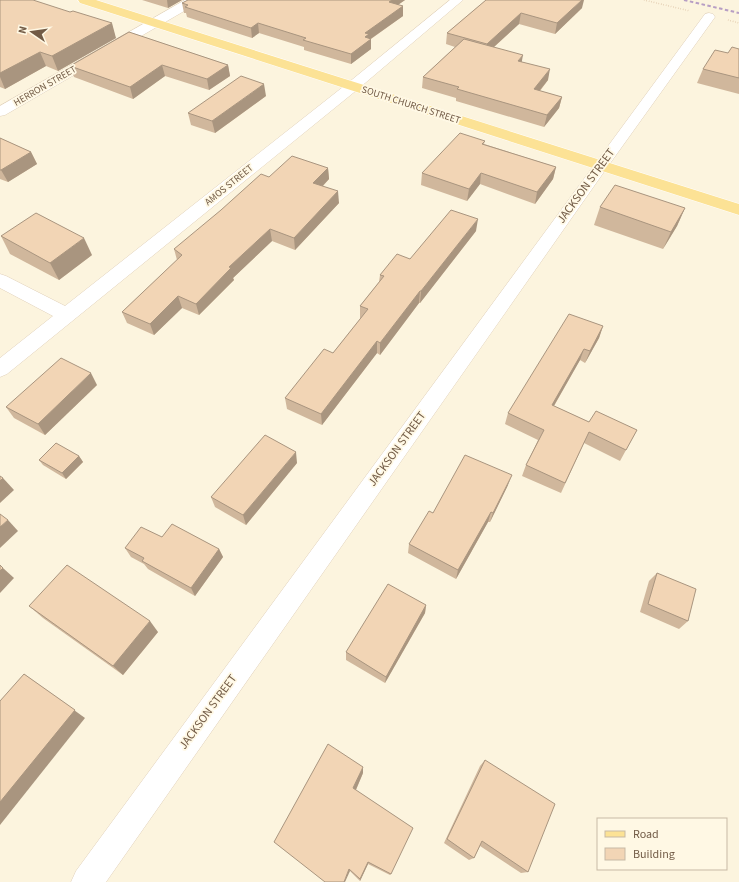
<svg xmlns="http://www.w3.org/2000/svg" width="739" height="882" viewBox="0 0 739 882" font-family="'Source Sans 3',sans-serif">
  <style>
    .lines { fill: none; stroke-linecap: round; stroke-linejoin: round }
    .minor-casing { stroke: #e0d0ba; stroke-width: 1 }
    .primary-casing { stroke: #fff; stroke-width: 1 }
    .path { stroke: #d6b899; stroke-width: 1.5; stroke-dasharray: 0.5 2; stroke-linecap: butt }
    .minor { fill: #fff; fill-rule: evenodd }
    .primary { fill: #fce295; fill-rule: evenodd }
    .rail { stroke: #b79ec4; stroke-width: 2; stroke-dasharray: 3.5 2.5; stroke-linecap: butt }
    .wall { fill: #d0b79c }
    .shaded-wall { fill: #a9957f }
    .building { fill: #f2d5b5; stroke: #a9957f }
    .labels { text-anchor: middle; dominant-baseline: central; stroke-width: 3.5; stroke-linejoin: round; paint-order: stroke }
    .far-street-label { font-size: 10px; fill: #725b46; stroke: #fff8e4 }
    .street-label { font-size: 12px; fill: #725b46; stroke: #fff8e4 }
  </style>
  <rect width="100%" height="100%" fill="#fcf4de"/>
  <g class="lines">
    <defs>
      <g id="minor">
        <polygon points="185,0 200,0 198,3 5,115 0,116 0,106"/>
        <polygon points="450,0 463,0 358,89 7,374 0,377 0,358 53,316 0,288 0,274 6,276 65,306 348,83"/>
        <polygon points="709,13 713,14 715,17 606,169 106,882 71,882 76,871 705,14"/>
      </g>
      <polygon id="primary" points="78,0 96,0 739,204 739,215 80,3"/>
    </defs>
    <!-- minor casing -->
    <use href="#minor" class="minor-casing"/>
    <!-- primary casing -->
    <use href="#primary" class="primary-casing"/>
    <!-- path -->
    <g class="path">
      <polyline points="644,0 690,11"/>
      <polyline points="728,20 739,23"/>
    </g>
    <!-- minor -->
    <use href="#minor" class="minor"/>
    <!-- primary -->
    <use href="#primary" class="primary"/>
    <!-- rail -->
    <polyline class="rail" points="684,0 739,13"/>
  </g>
  <!-- wall -->
  <g class="wall">
    <polygon points="0,0 116,38 58,71 46,66 5,89 0,87"/>
    <polygon points="142,0 182,0 168,8"/>
    <polygon points="188,0 405,0 398,5 403,6 403,16 371,39 371,49 351,64 304,50 304,47 259,33 252,38 187,17 186,13 184,13 182,3"/>
    <polygon points="486,0 582,8 555,34 519,24 494,47 522,62 548,80 540,91 562,97 559,108 544,127 456,101 456,98 422,88 423,77 455,47 446,44 447,33"/>
    <polygon points="129,32 228,65 230,76 209,90 165,76 133,99 74,77 70,66"/>
    <polygon points="739,49 739,94 697,83 703,69 728,53"/>
    <polygon points="266,96 215,133 191,125 188,113"/>
    <polygon points="0,138 31,152 37,164 8,182 0,179"/>
    <polygon points="485,141 484,144 556,167 553,179 535,204 480,184 467,201 421,185 422,173"/>
    <polygon points="328,168 329,179 323,186 339,203 295,250 272,241 233,278 234,280 199,315 182,308 154,335 127,323 122,312 177,260 174,249 269,177"/>
    <polygon points="600,207 685,208 677,226 663,249 594,225"/>
    <polygon points="476,231 420,303 419,303 380,355 377,353 322,425 287,409 285,398 333,353 361,318 360,318 360,306 379,282 380,275 410,259"/>
    <polygon points="1,236 92,255 59,280 10,254"/>
    <polygon points="603,326 599,338 585,363 580,360 554,406 589,422 637,430 620,461 584,443 561,493 522,476 526,465 538,440 505,424 508,413"/>
    <polygon points="97,385 45,435 14,418 6,407"/>
    <polygon points="79,456 83,462 66,479 43,465 39,460"/>
    <polygon points="297,463 246,525 215,507 211,497"/>
    <polygon points="508,485 490,522 488,522 456,579 408,553 409,544 433,513"/>
    <polygon points="162,537 219,549 223,557 195,596 148,569 144,564 131,557 125,548"/>
    <polygon points="657,573 688,621 679,629 640,612 649,581"/>
    <polygon points="426,605 425,613 385,683 346,660 346,652"/>
    <polygon points="29,606 158,632 123,675 43,618"/>
    <polygon points="485,760 528,872 521,873 480,846 474,858 469,860 444,843 480,766"/>
    <polygon points="363,773 356,790 391,874 390,875 368,864 360,881 350,871 274,842"/>
  </g>
  <!-- shaded-wall -->
  <g class="shaded-wall">
    <polygon points="167,0 182,0 168,8"/>
    <polygon points="392,0 405,0 389,11 389,2"/>
    <polygon points="582,0 584,0 582,8 555,34 557,23"/>
    <polygon points="403,6 403,16 369,40 371,39 371,49 351,64 351,54 365,33"/>
    <polygon points="521,13 519,24 485,55 487,44"/>
    <polygon points="112,23 116,38 58,71 52,56"/>
    <polygon points="258,23 259,33 252,38 251,28"/>
    <polygon points="40,52 46,66 5,89 0,77 0,73"/>
    <polygon points="523,55 521,66 518,61"/>
    <polygon points="162,65 165,76 133,99 130,87"/>
    <polygon points="228,65 230,76 209,90 207,79"/>
    <polygon points="550,69 548,80 532,100 534,89"/>
    <polygon points="264,84 266,96 215,133 212,121"/>
    <polygon points="562,97 559,108 544,127 547,115"/>
    <polygon points="31,152 37,164 8,182 1,170"/>
    <polygon points="556,167 553,179 535,204 537,192"/>
    <polygon points="328,168 329,179 314,195 313,183"/>
    <polygon points="481,173 480,184 467,201 469,189"/>
    <polygon points="338,191 339,203 295,250 294,238"/>
    <polygon points="685,208 677,226 663,249 671,232"/>
    <polygon points="478,219 476,231 420,303 421,291"/>
    <polygon points="270,229 272,241 233,278 234,280 199,315 196,304 229,267"/>
    <polygon points="84,238 92,255 59,280 50,263"/>
    <polygon points="420,291 419,303 380,355 380,343"/>
    <polygon points="178,296 182,308 154,335 150,324"/>
    <polygon points="603,326 599,338 585,363 590,351"/>
    <polygon points="377,341 377,353 322,425 321,414"/>
    <polygon points="584,349 580,360 548,416 552,405"/>
    <polygon points="91,373 97,385 45,435 38,424"/>
    <polygon points="296,452 297,463 246,525 243,515"/>
    <polygon points="79,456 83,462 66,479 62,473"/>
    <polygon points="512,475 508,485 490,522 493,513"/>
    <polygon points="3,478 14,490 0,503 0,481"/>
    <polygon points="491,512 488,522 456,579 458,570"/>
    <polygon points="8,520 18,531 0,548 0,527"/>
    <polygon points="219,549 223,557 195,596 191,588"/>
    <polygon points="3,568 14,578 0,593 0,571"/>
    <polygon points="426,605 425,613 385,683 386,677"/>
    <polygon points="150,621 158,632 123,675 113,666"/>
    <polygon points="24,674 85,718 0,825 0,802"/>
    <polygon points="363,767 363,773 354,794 353,788"/>
    <polygon points="368,862 368,864 360,881 360,879"/>
    <polygon points="349,869 350,871 345,882 344,882"/>
  </g>
  <!-- building -->
  <g class="building">
    <polygon points="0,0 33,0 70,12 73,11 112,23 52,56 40,52 0,73"/>
    <polygon points="188,0 392,0 389,2 403,6 365,33 369,34 365,37 371,39 351,54 303,40 306,38 258,23 251,28 185,7 188,5 182,3"/>
    <polygon points="486,0 582,0 557,23 521,13 487,44 447,33"/>
    <polygon points="129,32 228,65 207,79 162,65 130,87 70,66"/>
    <polygon points="464,39 523,55 518,61 550,69 534,89 562,97 547,115 457,89 459,87 423,77"/>
    <polygon points="732,47 739,49 739,78 703,69 715,50 728,53"/>
    <polygon points="241,76 264,84 212,121 188,113"/>
    <polygon points="460,133 485,141 482,144 556,167 537,192 481,173 469,189 422,173"/>
    <polygon points="0,138 31,152 1,170 0,170"/>
    <polygon points="292,156 328,168 313,183 338,191 294,238 270,229 229,267 231,268 196,304 178,296 150,324 122,312 182,255 174,249 221,210 261,174 269,177"/>
    <polygon points="615,185 685,208 671,232 600,207"/>
    <polygon points="451,210 478,219 421,291 420,291 380,343 377,341 321,414 285,398 324,349 333,353 368,309 360,306 384,276 380,275 397,254 410,259"/>
    <polygon points="36,213 84,238 50,263 1,236"/>
    <polygon points="569,314 603,326 590,351 584,349 552,405 589,422 596,411 637,430 626,450 589,432 565,483 526,465 544,430 508,413"/>
    <polygon points="61,358 91,373 38,424 6,407"/>
    <polygon points="265,435 296,452 243,515 211,497"/>
    <polygon points="56,443 79,456 62,473 39,460"/>
    <polygon points="465,455 512,475 493,513 491,512 458,570 409,544 429,511 433,513"/>
    <polygon points="0,476 3,478 0,481"/>
    <polygon points="0,514 8,520 0,527"/>
    <polygon points="172,524 219,549 191,588 142,561 144,558 125,548 141,527 162,537"/>
    <polygon points="0,565 3,568 0,571"/>
    <polygon points="67,565 150,621 113,666 29,606"/>
    <polygon points="657,573 696,589 688,621 648,604"/>
    <polygon points="388,584 426,605 386,677 346,652"/>
    <polygon points="24,674 75,710 0,802 0,701"/>
    <polygon points="328,744 363,767 353,788 413,828 391,874 368,862 360,879 349,869 344,882 325,882 274,842"/>
    <polygon points="485,760 555,804 528,872 482,841 474,858 447,839"/>
  </g>
  <g class="labels">
    <!-- far-street labels -->
    <g class="far-street-label">
      <text transform="translate(45 86) rotate(-30)">HERRON STREET</text>
      <text transform="translate(411 105) rotate(18)">SOUTH CHURCH STREET</text>
      <text transform="translate(229 185) rotate(-39)">AMOS STREET</text>
    </g>
    <!-- street labels -->
    <g class="street-label">
      <text transform="translate(586 186) rotate(-54)">JACKSON STREET</text>
      <text transform="translate(397 449) rotate(-54)">JACKSON STREET</text>
      <text transform="translate(208 712) rotate(-54)">JACKSON STREET</text>
    </g>
  </g>
  <!-- legend -->
  <rect x="597" y="818" width="130" height="52" fill="#fff8e4" stroke="#c7b9a5"/>
  <rect x="605" y="831" width="20" height="6" fill="#fce295" stroke="#c7b9a5"/>
  <text x="633" y="838" font-size="12" fill="#725b46">Road</text>
  <rect x="605" y="848" width="20" height="12" fill="#f2d5b5" stroke="#c7b9a5"/>
  <text x="633" y="858" font-size="12" fill="#725b46">Building</text>
  <!-- north arrow -->
  <g transform="translate(32 32) rotate(283)" stroke="#fff8e4" stroke-width="3" paint-order="stroke">
  <path d="M0-3L7 15L0 10L-7 15Z" fill="#725b46"/>
  <text y="-6" font-size="11" font-weight="bold" text-anchor="middle" fill="#725b46">N</text>
  </g>
</svg>
